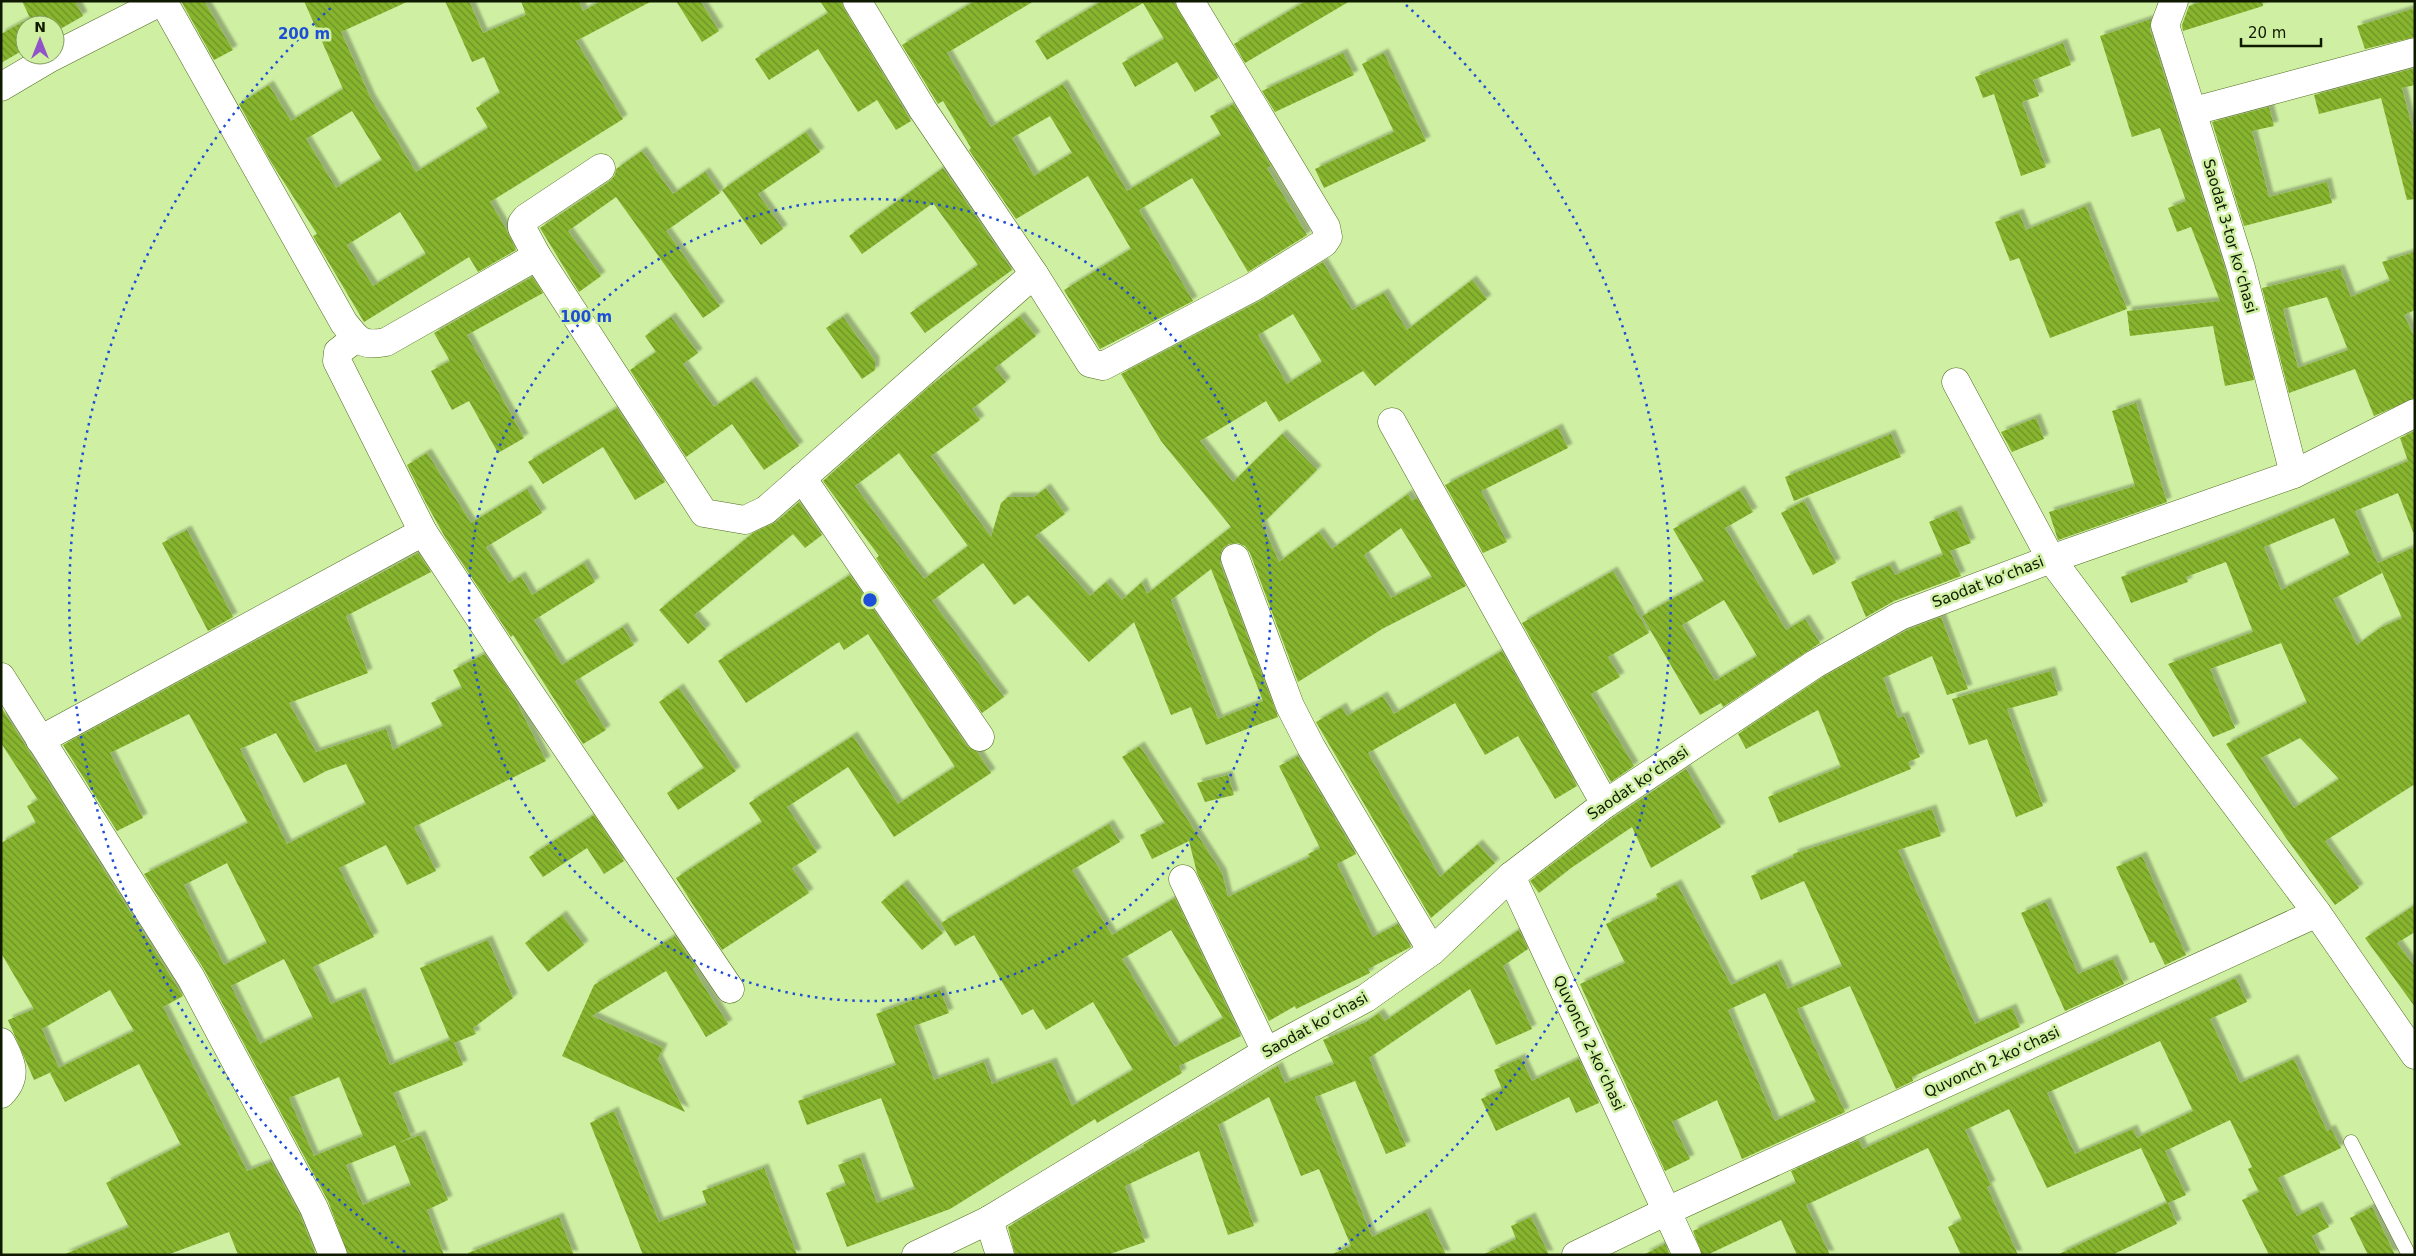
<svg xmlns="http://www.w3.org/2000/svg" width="2416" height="1256" viewBox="0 0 2416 1256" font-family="'DejaVu Sans',sans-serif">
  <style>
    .building { fill: url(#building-back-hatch); fill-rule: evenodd; filter: url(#shadow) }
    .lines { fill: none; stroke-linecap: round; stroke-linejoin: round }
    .service-casing { stroke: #516c20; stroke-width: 15 }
    .minor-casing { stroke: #516c20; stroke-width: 29 }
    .tertiary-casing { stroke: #516c20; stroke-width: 29 }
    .service { stroke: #fff; stroke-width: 14 }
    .minor { stroke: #fff; stroke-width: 28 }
    .tertiary { stroke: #fff; stroke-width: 28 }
    .ring { fill: none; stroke: #1d4ed8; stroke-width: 2.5; stroke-dasharray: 2.5 5 }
    .labels { text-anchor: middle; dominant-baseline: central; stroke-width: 5; stroke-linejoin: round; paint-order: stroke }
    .street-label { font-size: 15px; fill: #0f1900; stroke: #cff0a2 }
    .centre { fill: #1d4ed8; stroke: #cff0a2; stroke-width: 2.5 }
    .ring-label { font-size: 15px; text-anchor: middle; font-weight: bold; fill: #1d4ed8; stroke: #cff0a2; stroke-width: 5; stroke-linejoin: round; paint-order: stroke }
  </style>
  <defs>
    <pattern id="building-back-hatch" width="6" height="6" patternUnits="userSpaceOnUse" patternTransform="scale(1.25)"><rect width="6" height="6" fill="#87b52f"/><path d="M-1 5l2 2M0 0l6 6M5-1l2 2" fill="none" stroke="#6d9226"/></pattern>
    <filter id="shadow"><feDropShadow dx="4.5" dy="-4.5" stdDeviation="1" flood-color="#0004"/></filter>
  </defs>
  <rect width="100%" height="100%" fill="#cff0a2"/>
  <!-- building -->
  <g class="building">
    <polygon points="22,1 75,1 83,16 55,32 55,25 25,25 25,49 1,63 1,34 30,18"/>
    <polygon points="181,1 204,1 233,50 214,60"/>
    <path d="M304,1h105l-68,31 30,67 45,73 72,-44 -12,-20 24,-15 -16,-36 -12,5 -27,-61h24l14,32 43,-18 -5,-14h58l4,10 18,-10h51l-76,40 47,78 -133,83 16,27 10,21 -38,22 -9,-15 -105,65 -51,-86 4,-2 -46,-72 -32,-58 30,-19 22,36 52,-32zM352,111l30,49 -46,28 -30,-49zM400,212l26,42 -53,32 -26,-41z"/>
    <polygon points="676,1 700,1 719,31 702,42"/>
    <polygon points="820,1 841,1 844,9 911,121 896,130 877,100 858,112 818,49 769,80 755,59 828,13"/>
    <path d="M975,1h59l-87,52 44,74 72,-43 64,107 94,-56 -11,-19 24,-12 37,62 -4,2 40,67 -59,37 -56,-94 -53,32 54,91 -93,48 -36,-59 67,-41 -43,-73 -72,43 -47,-69 2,-2 -28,-47 -5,3 -36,-59zM1050,116l22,37 -38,23 -22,-38z"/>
    <polygon points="1102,1 1173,1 1218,78 1195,92 1177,62 1135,87 1122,63 1164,39 1143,3 1047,60 1035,41"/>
    <polygon points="1306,1 1350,1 1245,63 1234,44"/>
    <polygon points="2203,1 2262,1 2263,6 2183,31 2182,25 2189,6"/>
    <polygon points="2415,8 2415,37 2365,49 2357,26"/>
    <polygon points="2151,19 2150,30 2226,272 2254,380 2225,386 2213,326 2130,336 2127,311 2220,301 2191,227 2177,232 2168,208 2186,201 2160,128 2132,137 2100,36"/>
    <polygon points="2063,43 2071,65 2033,80 2039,96 2022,102 2046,167 2021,176 1994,94 1983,98 1975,77"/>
    <polygon points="1343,53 1354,75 1275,112 1262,91"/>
    <polygon points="1384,53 1426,141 1324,188 1315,169 1394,132 1362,64"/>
    <polygon points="2415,68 2415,85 2402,88 2415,138 2415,199 2407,200 2381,98 2319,114 2314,95"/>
    <polygon points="2269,107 2274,126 2252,131 2269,197 2327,182 2332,203 2244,226 2212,122"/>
    <polygon points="806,132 820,152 758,194 783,229 761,245 722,190"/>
    <polygon points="642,151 673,194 705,172 720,193 666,231 720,306 703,318 616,197 568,231 601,276 579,292 540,228 610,181 615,175 616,169"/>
    <polygon points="943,168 1012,270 925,333 910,313 978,265 933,203 862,254 849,236"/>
    <polygon points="2086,206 2127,309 2050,338 2019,258 2010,261 1995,222 2019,213 2026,230"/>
    <path d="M2415,252v58l-11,5 11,23v60l-41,18 -19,-47 -66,24 -27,-105 78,-19 11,28 39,-16 -8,-19zM2327,297l21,53 -50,18 -15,-59z"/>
    <path d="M1323,262l29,48 32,-17 23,37 65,-50 15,19 -112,87 -12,-15 -84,51 -13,-21 -66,40 33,41 49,-48 35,36 -55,54 17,38 40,-30 13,17 76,-55 4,7 5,-3 49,88 -84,43 -84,53 -48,-129 -5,-7 -7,-3 -9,1 -6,4 -3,7v8l58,154 -72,28 -15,-38 -20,8 -37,-93 -45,40 -61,-67 -14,10 -31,-42 -51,38 72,96 -22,16 -106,-155 3,-2 -56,-75 106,-94 91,-71 16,20 -41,32 11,14 -34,27 8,11 -49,36 60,81 10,-34 7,-6h26l12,-9 19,26 -30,22 55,60 16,-14 16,18 20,-18 5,12 84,-67 -70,-86 -40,-67 139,-73zM1293,314l29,48 -35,22 -29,-49zM899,453l69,93 -44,33 -69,-93zM1401,528l31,49 -41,21 -27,-43zM1211,569l52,132 -45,18 -47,-119z"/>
    <polygon points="532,277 543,293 467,335 524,438 498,453 469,401 452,410 431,371 450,361 434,333"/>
    <polygon points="671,317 698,353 683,364 714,407 752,381 799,446 764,470 732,424 686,457 630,370 656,352 645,336"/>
    <polygon points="843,317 875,361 875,370 862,379 826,328"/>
    <polygon points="2136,403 2167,502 2058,540 2049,512 2135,486 2112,411"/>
    <polygon points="617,408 665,482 635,500 603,447 543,484 528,462"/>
    <polygon points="2036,418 2044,439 2012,452 2001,432"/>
    <polygon points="1558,428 1568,448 1481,491 1507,542 1483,553 1445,485"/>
    <path d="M2415,431v101h-2l-15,-39 -43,18 27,62 -49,26 24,46 23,-17 22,-10 -24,-55 37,-16v237l-90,57 34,47 -24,17 -49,-67 -60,-94 81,-41 -26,-60 -71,26 25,59 -22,9 -45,-73 85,-32 -27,-70 -40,15 2,5 -57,21 -10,-26 115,-43 172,-73 -8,-23zM2334,518l16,37 -69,35 -17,-43zM2300,738l39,41 -45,29 -33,-50z"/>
    <polygon points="1891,434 1901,457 1794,501 1785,477"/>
    <polygon points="427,453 471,523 527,489 542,513 486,547 509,583 521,576 532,595 584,563 595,582 534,620 562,665 623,627 634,645 575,681 606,730 583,744 513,635 511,637 445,537 426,503 407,465"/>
    <path d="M1740,490l13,22 -28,16 61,102 19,-11 15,24 -97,64 -2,-4 -21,12 -58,-99 62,-35 -31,-52zM1724,600l33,56 -42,25 -33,-56z"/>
    <polygon points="1804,501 1836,563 1813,575 1781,513"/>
    <polygon points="799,502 822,535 805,548 793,534 694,615 706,629 688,644 659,610 753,533 776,522"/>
    <polygon points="1957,510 1971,543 1950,551 1961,576 1894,601 1866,617 1851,582 1890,565 1895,575 1943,555 1929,522"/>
    <polygon points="187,530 233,617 208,631 162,543"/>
    <path d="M418,553l13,19 -85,44 22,57 -79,30 27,49 70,-23 7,21 50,-24 -12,-23 31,-15 -9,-18 32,-16 30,45 31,62 -132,66 22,44 -29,14 -21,-40 -47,23 35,69 -61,30 18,37 30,-12 29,73 60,-25 -30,-72 68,-28 25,58 -40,30 3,6 -22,9 9,22 -70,28 18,44 -13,6 23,-8 27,65 -21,10 17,45h-96l-20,-54 -123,-230 -61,-97 104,-51 -59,-109 -79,39 33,65 -26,13 -54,-86zM276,733l28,50 22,-12 20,-7 20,40 -79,40 -47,-95zM227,863l40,80 -43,22 -40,-80zM284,959l29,59 -53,26 -29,-58zM339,1077l24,59 -49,20 -25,-58zM395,1145l16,40 -48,20 -17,-40z"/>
    <polygon points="1613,571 1649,633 1608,657 1620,677 1591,694 1634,766 1611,782 1522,623"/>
    <polygon points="850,575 967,746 977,752 991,773 894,837 848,767 787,807 817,852 792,868 809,893 722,950 676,878 762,822 749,803 853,736 898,804 955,767 868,634 844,650 839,642 746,703 718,661"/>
    <polygon points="1941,617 1968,689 1947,695 1932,656 1883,678 1898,718 1904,716 1920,757 1908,762 1911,769 1779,823 1768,797 1841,767 1818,710 1746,749 1738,734 1823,677 1907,630"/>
    <polygon points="1502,651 1577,786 1555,799 1518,736 1485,755 1455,703 1368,753 1440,877 1478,844 1495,863 1431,918 1316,722 1342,707 1347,716 1383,696 1394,714"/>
    <polygon points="2051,671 2058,695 2007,709 2043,806 2016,817 1987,739 1969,745 1952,699"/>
    <polygon points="679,688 736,771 678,810 667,793 704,768 659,702"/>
    <path d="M1,707l182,289 -20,11 84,164 24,-9 29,53 16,40h-78l-9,-23 -62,23h-104l66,-28 -23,-44 75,-38 -42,-81 -74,38 -15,-29 8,-4 -24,11 -26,-60 26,-11 -33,-56v-110l35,-20 -9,-17 11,-6 -37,-57zM110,990l24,41 -75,37 -17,-39z"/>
    <polygon points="1140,746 1222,873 1228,897 1310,857 1308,854 1320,848 1279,766 1298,756 1356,854 1337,864 1373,937 1398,924 1411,947 1368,969 1370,973 1296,1009 1295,1006 1269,1021 1197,873 1189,841 1152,859 1140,835 1165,823 1122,757"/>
    <polygon points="1686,769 1721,827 1651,868 1632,827 1571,868 1539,893 1530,881 1614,817"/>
    <polygon points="1228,775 1234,795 1205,802 1197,783"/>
    <path d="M1932,809l9,27 -43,14 77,174 37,-16 8,19 -108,50 1,4 -17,8 -46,-103 -53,23 48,103 -103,47 -25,-59 -45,22 18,37 -25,12 -85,-187 45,-21 -19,-39 52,-25 -2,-5 21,-10 54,101 46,-21 11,25 54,-23 -38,-85 -43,19 -10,-24 43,-19 -1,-3zM1765,993l51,109 -41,19 -47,-111z"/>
    <polygon points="594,815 624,861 604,874 587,848 543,877 529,857"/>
    <path d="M1109,824l11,18 -48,28 40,65 63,-37 66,138 -62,30 3,7 -85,50 -2,-4 -145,90 -103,38 -21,-54 20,-8 -8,-20 22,-8 17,46 38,-14 -34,-91 -74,27 -9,-24 98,-36 -20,-51 64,-24 9,23 -35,13 20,54 50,-18 8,22 60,-22 20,44 61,-36 -40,-68 -47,28 -13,-21 -11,6 -48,-80 -19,11 -14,-23zM1171,930l52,88 -48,29 -53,-88z"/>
    <polygon points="2142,856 2186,955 2165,965 2154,942 2150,943 2116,867"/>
    <polygon points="903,884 943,933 922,950 881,902"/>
    <polygon points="2046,902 2078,974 2113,959 2124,984 2065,1011 2021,913"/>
    <polygon points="2415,905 2415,932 2397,943 2415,967 2415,1007 2365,938"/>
    <polygon points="562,915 584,945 548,972 525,943"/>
    <polygon points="1519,930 1528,949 1503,966 1532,1029 1496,1045 1470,989 1369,1058 1406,1146 1386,1154 1355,1081 1315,1097 1372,1237 1426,1212 1446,1255 1330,1255 1351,1246 1319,1169 1301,1176 1269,1097 1218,1125 1254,1226 1228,1235 1199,1151 1125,1186 1145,1242 1107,1255 1015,1255 1008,1227 1117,1161 1144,1147 1143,1145 1278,1066 1285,1083 1334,1064 1323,1040 1366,1022 1379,1013 1385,1021"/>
    <polygon points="675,936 696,967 693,969 728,1024 706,1037 666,971 592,1016 663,1048 658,1059 685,1112 562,1056 594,985"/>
    <path d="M2236,978l11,24 -37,17 30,64 54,-24 33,72 4,-2 10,19 -63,30 19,38 21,-10 11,21 -17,9 9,19h-52l-27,-55 17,-8 -11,-23 4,-2 -22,-47 -65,31 21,44 -18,8 9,21 -65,31h-55l110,-52 -26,-55 -94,40 -38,-79 -44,21 26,55 -4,2 31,68h-57l-13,-28 14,-7 -34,-72 -122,57 24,50h-33l-16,-35 -74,35h-5l-9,-24 103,-48 -5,-12 68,-31 4,9zM2160,1041l33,70 -56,27 -4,-9 -58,25 -28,-61z"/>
    <polygon points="1521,1058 1532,1081 1579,1059 1599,1103 1576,1113 1569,1097 1496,1131 1481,1099 1502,1089 1494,1070"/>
    <polygon points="614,1111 659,1222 707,1205 702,1191 764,1168 797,1255 643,1255 590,1123"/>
    <polygon points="2372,1207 2395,1255 2368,1255 2350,1218"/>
    <polygon points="559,1217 574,1255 468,1255 468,1253"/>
    <polygon points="1531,1217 1549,1255 1482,1255 1516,1239 1511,1226"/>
    <polygon points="1665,1244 1670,1255 1643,1255"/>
  </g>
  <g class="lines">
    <defs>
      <polyline id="service" points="2351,1142 2409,1255"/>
      <g id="minor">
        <path d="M163,1l181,322c15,19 18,23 42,19l151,-86"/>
        <polyline points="857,1 923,110 1034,274 1090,363 1103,366 1253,287 1324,243 1328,237 1326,227 1190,1"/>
        <polyline points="2174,1 2165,25 2241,268 2294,474"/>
        <polyline points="1,87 50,58 162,1"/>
        <polyline points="2194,111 2415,52"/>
        <polyline points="601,168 526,218 522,223 522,228 537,256 704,513 745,520 766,510 1034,274"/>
        <polyline points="356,338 338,352 337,361 423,532 514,670 730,989"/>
        <polyline points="1956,382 2051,559 2317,913 2415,1055"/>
        <polyline points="1392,422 1605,804"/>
        <polyline points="802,478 980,737"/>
        <polyline points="1235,558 1290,706 1311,747 1432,951"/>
        <polyline points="1,677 191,978 314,1208 333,1255"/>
        <polyline points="40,740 423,532"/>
        <polyline points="1511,876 1687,1255"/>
        <polyline points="1183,879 1266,1052"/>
        <path d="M1,1042c10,20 18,34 0,52"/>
        <polyline points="989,1220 1000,1255"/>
        <polyline points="1576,1255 1667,1211 2317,913"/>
      </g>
      <polyline id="tertiary" points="916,1255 989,1220 1266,1052 1366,998 1432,951 1511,876 1605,804 1815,664 1900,616 2051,559 2294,474 2415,413"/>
    </defs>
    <!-- service casing -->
    <use href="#service" class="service-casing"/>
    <!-- minor casing -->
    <use href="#minor" class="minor-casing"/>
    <!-- tertiary casing -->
    <use href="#tertiary" class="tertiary-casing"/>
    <!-- service -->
    <use href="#service" class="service"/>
    <!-- minor -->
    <use href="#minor" class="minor"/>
    <!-- tertiary -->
    <use href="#tertiary" class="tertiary"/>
  </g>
  <!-- distance rings -->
  <g class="ring">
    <circle cx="870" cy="600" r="401"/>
    <path d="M405 1252A801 801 0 0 1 334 5M1406 5A801 801 0 0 1 1335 1252"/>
  </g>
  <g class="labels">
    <!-- street labels -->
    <g class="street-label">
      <text transform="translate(2230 236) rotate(74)">Saodat 3-tor koʻchasi</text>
      <text transform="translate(1988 582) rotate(-21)">Saodat koʻchasi</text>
      <text transform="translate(1638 783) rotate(-34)">Saodat koʻchasi</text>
      <text transform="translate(1315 1025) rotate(-29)">Saodat koʻchasi</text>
      <text transform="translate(1589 1043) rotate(65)">Quvonch 2-koʻchasi</text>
      <text transform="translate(1992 1062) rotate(-25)">Quvonch 2-koʻchasi</text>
    </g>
  </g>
  <circle cx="870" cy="600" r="8" class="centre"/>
  <g class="ring-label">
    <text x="304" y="39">200 m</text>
    <text x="586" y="322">100 m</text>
  </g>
  <!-- border -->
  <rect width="2416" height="1256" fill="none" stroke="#0f1900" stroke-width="5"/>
  <!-- north arrow -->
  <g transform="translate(40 40)"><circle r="24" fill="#cff0a2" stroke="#829a61"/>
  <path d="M0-4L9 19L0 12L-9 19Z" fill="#9353c8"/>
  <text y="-8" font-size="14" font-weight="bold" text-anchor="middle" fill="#0f1900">N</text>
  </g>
  <!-- scale -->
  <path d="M2241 38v8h80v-8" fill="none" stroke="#0f1900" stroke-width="2.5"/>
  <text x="2248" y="38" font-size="15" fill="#0f1900" stroke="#cff0a2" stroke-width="4" paint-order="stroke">20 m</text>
</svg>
